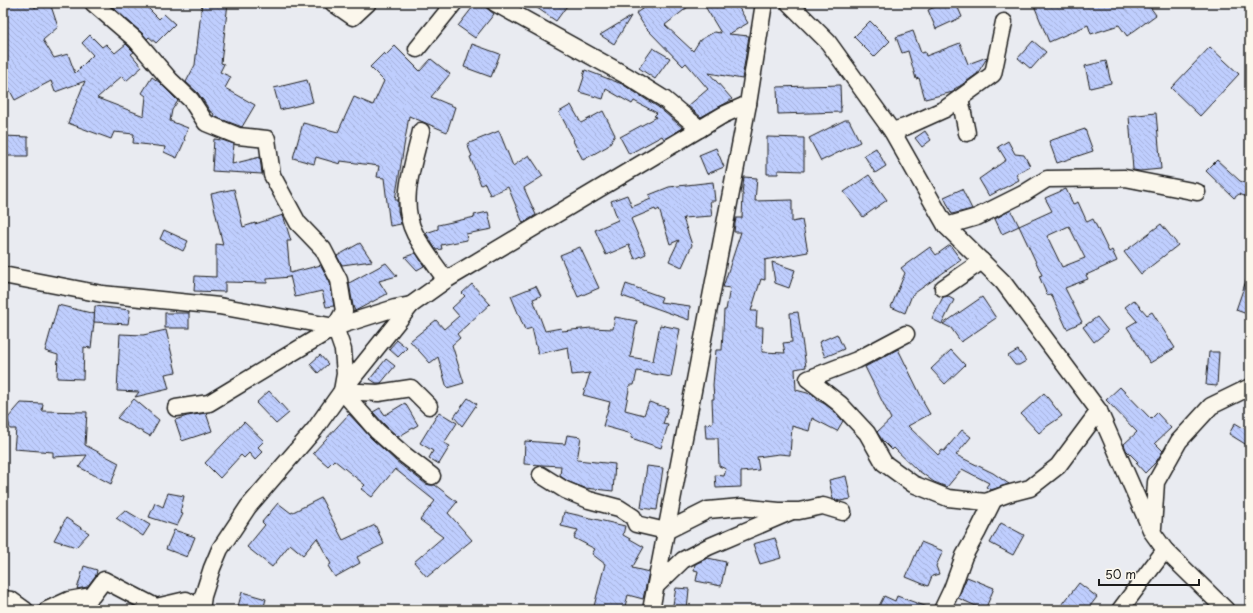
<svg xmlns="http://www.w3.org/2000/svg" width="1253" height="613" viewBox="0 0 1253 613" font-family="'Playpen Sans',sans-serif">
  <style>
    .building { fill: url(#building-back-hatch); stroke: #1c1c1c; fill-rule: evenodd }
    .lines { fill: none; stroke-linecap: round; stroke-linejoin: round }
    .minor-casing { stroke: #1c1c1c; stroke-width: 19 }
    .minor { stroke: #fbf7ec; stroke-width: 16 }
  </style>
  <defs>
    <pattern id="building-back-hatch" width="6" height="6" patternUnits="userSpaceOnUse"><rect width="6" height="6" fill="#bfcefe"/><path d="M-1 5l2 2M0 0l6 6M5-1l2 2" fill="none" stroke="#a4b0d9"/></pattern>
  </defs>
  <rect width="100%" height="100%" fill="#e9ebf1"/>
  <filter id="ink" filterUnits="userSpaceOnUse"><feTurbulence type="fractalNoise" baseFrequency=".025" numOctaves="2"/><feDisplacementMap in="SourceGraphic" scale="8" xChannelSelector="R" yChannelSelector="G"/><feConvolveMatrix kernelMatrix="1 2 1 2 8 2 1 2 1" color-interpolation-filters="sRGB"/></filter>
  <g filter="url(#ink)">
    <!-- building -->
    <g class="building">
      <polygon points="11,3 32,3 35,8 41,3 50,3 58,27 43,40 54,58 68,54 75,73 93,55 82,43 90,35 102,47 106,44 115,53 126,44 134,52 131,54 142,67 126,81 122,76 97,98 144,116 146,96 142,93 152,77 159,82 178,101 172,110 170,121 188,128 184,139 185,140 177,158 164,152 165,147 133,143 134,134 114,132 111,139 68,123 85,81 55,92 51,81 15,100 3,78 3,9"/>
      <polygon points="108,3 143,3 159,19 164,14 175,24 156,43 149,37 147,39 142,33"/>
      <polygon points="202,3 228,3 221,63 224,64 220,72 231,77 225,88 255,105 242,127 213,116 214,114 210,111 204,102 204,101 202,99 198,93 186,82 195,65"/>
      <polygon points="476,3 480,3 494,14 475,38 458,26"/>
      <polygon points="530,3 569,3 556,21"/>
      <polygon points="651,3 693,3 665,25 693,51 700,40 714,32 721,33 703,3 736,3 748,23 729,34 749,36 742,79 709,73 732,99 728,102 701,117 688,106 708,89 686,63 683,66 645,27 636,13"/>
      <polygon points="944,3 956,3 962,17 936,29 928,10"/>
      <polygon points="1033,3 1147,3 1156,15 1127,36 1119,25 1091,34 1088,25 1049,42"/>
      <polygon points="631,16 614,44 600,35"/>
      <polygon points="870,21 890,41 874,57 854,37"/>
      <polygon points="913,31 921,53 925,52 926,56 960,43 968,64 987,57 987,58 977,74 960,86 954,89 955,90 953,92 925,99 919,78 916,79 908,51 902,53 896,37"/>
      <polygon points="1033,41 1046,52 1031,69 1018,58"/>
      <polygon points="472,44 500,54 491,77 464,67"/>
      <polygon points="395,46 420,71 431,59 450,74 431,97 455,107 447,132 409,116 395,200 398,200 398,211 401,224 390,226 384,178 377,177 379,166 341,161 340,164 316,157 314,164 293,158 303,123 338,132 354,97 373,105 384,81 370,67 384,53 386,55"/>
      <polygon points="1210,47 1239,74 1200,116 1171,88"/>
      <polygon points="653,48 670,58 655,79 639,68"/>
      <polygon points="1106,61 1111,83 1090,88 1085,66"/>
      <polygon points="585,70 622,84 658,107 683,128 664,139 662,136 629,154 620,137 657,117 654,116 657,113 634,101 632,104 606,89 603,99 579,92 584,77 583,76"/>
      <polygon points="307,80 313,102 280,110 274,88"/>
      <polygon points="840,85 841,112 778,114 777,87"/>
      <polygon points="571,105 581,123 603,111 615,135 608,146 583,160 573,141 574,140 559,112"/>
      <polygon points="1156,113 1161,169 1140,171 1133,170 1129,116"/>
      <polygon points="845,120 849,120 860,142 821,161 809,138"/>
      <polygon points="1085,129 1093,151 1057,163 1049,141"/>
      <polygon points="499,131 513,166 529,155 543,176 524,188 536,215 523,223 508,187 490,195 485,183 481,185 470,157 472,156 467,144"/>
      <polygon points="925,131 931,140 922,147 915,138"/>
      <polygon points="3,136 28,137 28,156 3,156"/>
      <polygon points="767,137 804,138 804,171 778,170 778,174 767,174"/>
      <polygon points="214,139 222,140 234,144 232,164 260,157 262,174 212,171"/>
      <polygon points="1008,141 1015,154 1024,155 1030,166 1016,174 1019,180 989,196 979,179 1006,160 998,147"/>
      <polygon points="716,148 724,167 707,174 699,155"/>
      <polygon points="876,148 886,166 875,173 864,155"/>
      <polygon points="1217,160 1240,181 1250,185 1250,198 1239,194 1234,198 1206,171"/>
      <polygon points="869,175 887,200 863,217 844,192"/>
      <polygon points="744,177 757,178 755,201 792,200 792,222 802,220 808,252 764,260 765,260 765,280 761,279 751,311 757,311 756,327 763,327 762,352 785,353 783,343 792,342 790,313 798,312 806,367 795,369 796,390 811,394 817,398 817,400 825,404 834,411 843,421 837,431 812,418 809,431 792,426 790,455 779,454 757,457 759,470 741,472 741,487 716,488 715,475 724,476 726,469 719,466 718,438 706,438 705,424 713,423 712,399 714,399 713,385 716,350 722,350 724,310 726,310 730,288 723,287 741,232 734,232 735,224 736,218 742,218 743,194 742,194"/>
      <polygon points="713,182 715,201 710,201 712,216 683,218 692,245 682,267 669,261 679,240 670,244 659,209 656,211 655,209 631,219 646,254 635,259 629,245 606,255 595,230 618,220 611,201 627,195 632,207 651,199 649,195 669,187"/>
      <polygon points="234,189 243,227 255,223 255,224 283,215 291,241 287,241 290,273 321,265 330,283 334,306 326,307 322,291 295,297 290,276 290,277 267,279 267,283 225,282 225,292 194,291 195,276 216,277 216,244 223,245 211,194"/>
      <polygon points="962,189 972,209 952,214 944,197"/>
      <path d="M1066,189l7,15 5,-2 9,20 6,-3 16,33 3,-2 5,11 -31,14 2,4 -23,9 17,34 -15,7 -16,-35 -4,1 -8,-19 3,-1 -23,-49 33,-15 -7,-13zM1069,226l16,32 -23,9 -15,-31z"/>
      <polygon points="1011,210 1019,226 1002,234 995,219"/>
      <polygon points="488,212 492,229 466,234 467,240 441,245 442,249 436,250 426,233 438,229 438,225 475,217 474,215"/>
      <polygon points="1161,224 1178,245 1141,274 1124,252"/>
      <polygon points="164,230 188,241 183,251 160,239"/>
      <polygon points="360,243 372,261 342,265 337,256"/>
      <polygon points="950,245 961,260 912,295 905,313 891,307 905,273 901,268 930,247 936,255"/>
      <polygon points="580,247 599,288 578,297 560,255"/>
      <polygon points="416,253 424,266 417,270 405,257"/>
      <polygon points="772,262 795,270 789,288 775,283"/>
      <polygon points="386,263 397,276 379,281 387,294 355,311 353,306 349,283"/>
      <polygon points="1248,275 1250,275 1250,305 1247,314 1236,310"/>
      <polygon points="472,284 490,304 457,334 460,338 452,345 464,383 447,388 438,357 430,363 410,341 436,320 444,329 459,316 452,308 465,296 462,293"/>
      <polygon points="626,284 662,297 660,302 690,306 689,320 622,296"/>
      <polygon points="536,286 541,296 533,299 545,331 561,328 562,331 591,328 613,329 615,317 637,321 630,357 653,361 660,325 680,329 671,377 637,371 634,385 630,385 625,410 644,415 649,402 668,408 663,424 668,425 661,448 631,438 632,434 603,426 610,402 583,395 590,373 572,375 568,347 538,354 532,328 525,330 511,296"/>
      <polygon points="947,296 954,300 942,324 932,319 943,297"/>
      <polygon points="982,297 996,318 961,342 951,328 943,324"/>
      <polygon points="1134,300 1147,315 1152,312 1175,348 1150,363 1127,327 1137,321 1125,307"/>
      <polygon points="58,305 95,314 91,348 84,347 83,379 57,378 58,355 45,351"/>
      <polygon points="95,306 130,310 128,324 94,322"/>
      <rect x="165" y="313" width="24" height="15"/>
      <polygon points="1097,317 1108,331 1094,342 1083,327"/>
      <polygon points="166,330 176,372 165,374 169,389 135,397 139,392 117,391 120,334 143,335"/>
      <polygon points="837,334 844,349 825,357 819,342"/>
      <polygon points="397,340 407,348 398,357 389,349"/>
      <polygon points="898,349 924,402 923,402 930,414 908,426 938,455 942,450 944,451 962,430 971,437 956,455 993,473 1009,484 991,490 986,487 989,483 962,469 947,487 934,482 919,471 918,471 894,448 892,450 882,440 877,432 891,419 865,367"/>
      <polygon points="951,350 965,365 945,384 931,369"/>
      <polygon points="1018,350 1026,361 1019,365 1015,365 1008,356"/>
      <polygon points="1209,352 1219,352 1217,386 1206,385"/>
      <polygon points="320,355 328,364 318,373 310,364"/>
      <polygon points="386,359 395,366 381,383 376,383 370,379"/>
      <polygon points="1120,387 1151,419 1157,413 1171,428 1155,443 1163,451 1156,462 1145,473 1136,463 1138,462 1126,450 1124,444 1137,432 1106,400"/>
      <polygon points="269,391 289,413 276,424 256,403"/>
      <polygon points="1044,393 1062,416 1046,427 1039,433 1021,414"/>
      <polygon points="468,398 477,404 462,426 454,417"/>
      <polygon points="134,399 159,420 150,436 117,418"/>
      <polygon points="21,403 43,404 42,411 87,412 85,445 119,463 111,484 79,467 87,455 53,457 53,452 14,449 16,429 10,429 8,418"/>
      <polygon points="405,403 418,425 398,437 384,424 373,412 380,408 385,415"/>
      <polygon points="439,412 457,423 444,443 450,446 439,464 429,458 433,451 420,443"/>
      <polygon points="206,413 212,431 182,441 175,420 187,416"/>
      <polygon points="349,414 371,438 396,461 426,484 430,485 435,485 457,502 448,513 472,540 427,577 414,562 443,537 420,520 435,501 395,469 372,497 361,489 365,485 334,460 328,466 313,453"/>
      <polygon points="244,422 264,441 258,447 263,452 255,460 249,453 244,458 241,455 220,478 205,463"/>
      <polygon points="1235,423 1250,432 1250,447 1229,434"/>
      <polygon points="567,435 581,437 577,460 615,464 613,491 585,488 569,482 560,476 561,466 524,464 525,441 565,444"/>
      <polygon points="647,466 663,468 657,510 641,508"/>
      <polygon points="846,476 851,499 840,501 833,499 829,480"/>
      <polygon points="168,493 184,496 180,513 183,514 177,526 149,517 155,503 163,507"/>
      <polygon points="321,498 343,540 375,525 384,544 357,557 360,563 335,577 328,566 331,564 317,538 303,555 290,544 272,567 247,547 265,525 262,522 278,503 291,513"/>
      <polygon points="125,510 150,525 143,536 116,518"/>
      <polygon points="564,512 625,526 623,535 644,547 632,568 649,572 643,599 628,595 624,610 593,610 605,564 592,554 595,549 574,538 578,530 561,526"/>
      <polygon points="66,518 89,533 76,547 54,540"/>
      <polygon points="1001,523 1024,535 1013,555 990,543"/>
      <polygon points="174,530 195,537 187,557 166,549"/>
      <polygon points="775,538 781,558 760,564 753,544"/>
      <polygon points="921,542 943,551 936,566 939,574 932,576 928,586 906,577"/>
      <polygon points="708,558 726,562 721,586 696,581 698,571 694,570 695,564"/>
      <polygon points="84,566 97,570 96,575 87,587 77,589"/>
      <polygon points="967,577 994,588 985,610 958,598"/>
      <polygon points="1079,583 1097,597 1087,610 1058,610"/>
      <polygon points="676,588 689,589 687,610 672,610"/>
      <polygon points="242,592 266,599 263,610 237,610"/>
      <polygon points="884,596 895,601 897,596 933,609 932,610 888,610 879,606"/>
    </g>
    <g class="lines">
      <defs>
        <g id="minor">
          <polyline points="93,3 136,40 170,80 191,100 206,123 238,136 267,139 272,175 298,223 323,249 339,280 344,311 335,327 343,350 345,374 342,391 377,431 402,453 432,476"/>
          <polyline points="333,3 353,17 368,3"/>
          <polyline points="495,3 627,76 664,99 700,129"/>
          <polyline points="789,3 828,42 892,131 946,226 1003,282 1099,411 1152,532 1165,550 1226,610"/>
          <polyline points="417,49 454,3"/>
          <polyline points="960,98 967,133"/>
          <path d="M421,131c-7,32 -23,71 -6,103 8,15 21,32 31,46"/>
          <polyline points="892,131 905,127 945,109 993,74 1004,22"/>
          <polyline points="946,226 977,217 1023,194 1047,179 1125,178 1197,192"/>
          <polyline points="3,275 102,294 219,306 335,327"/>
          <polyline points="943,288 982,261"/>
          <polyline points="906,334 857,360 808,379 840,404 867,433 884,463 913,484 948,498 986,502 1007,494 1030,488 1058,466 1099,411"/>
          <polyline points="342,391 378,393 411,388 429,406"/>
          <polyline points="176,408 209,403 335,327 395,308 411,305"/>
          <polyline points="541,475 565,490 589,500 619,508 633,517 636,524 666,531 708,510 741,507 779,511 799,511 823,506 843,512"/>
          <polyline points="1153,528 1156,482 1179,441 1211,406 1250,387"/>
          <polyline points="656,586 683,560 708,547 790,512"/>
          <polyline points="3,599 11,600 25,610"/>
          <polyline points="47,610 69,600 92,596 104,580 156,607 186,600 203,610"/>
          <polyline points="201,610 203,596 212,568 220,549 248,507 315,429 342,391 411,305 446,280 723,115 748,104"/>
          <polyline points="651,610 748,104 764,3"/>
          <polyline points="942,610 952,589 964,556 978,531 994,499"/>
          <polyline points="1120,610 1165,550"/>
        </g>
      </defs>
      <!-- minor casing -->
      <use href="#minor" class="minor-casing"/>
      <!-- minor -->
      <use href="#minor" class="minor"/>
    </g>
  </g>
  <!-- margin -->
  <rect width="1253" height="613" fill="none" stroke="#fbf7ec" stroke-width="16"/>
  <rect x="8" y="8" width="1237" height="597" fill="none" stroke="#1c1c1c" stroke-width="1.5" filter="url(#ink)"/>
  <!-- scale -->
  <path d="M1099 579v6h100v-6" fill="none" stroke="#1c1c1c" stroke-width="2"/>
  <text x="1105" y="579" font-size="12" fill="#1c1c1c" stroke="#fbf7ec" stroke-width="3" paint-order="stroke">50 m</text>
</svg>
